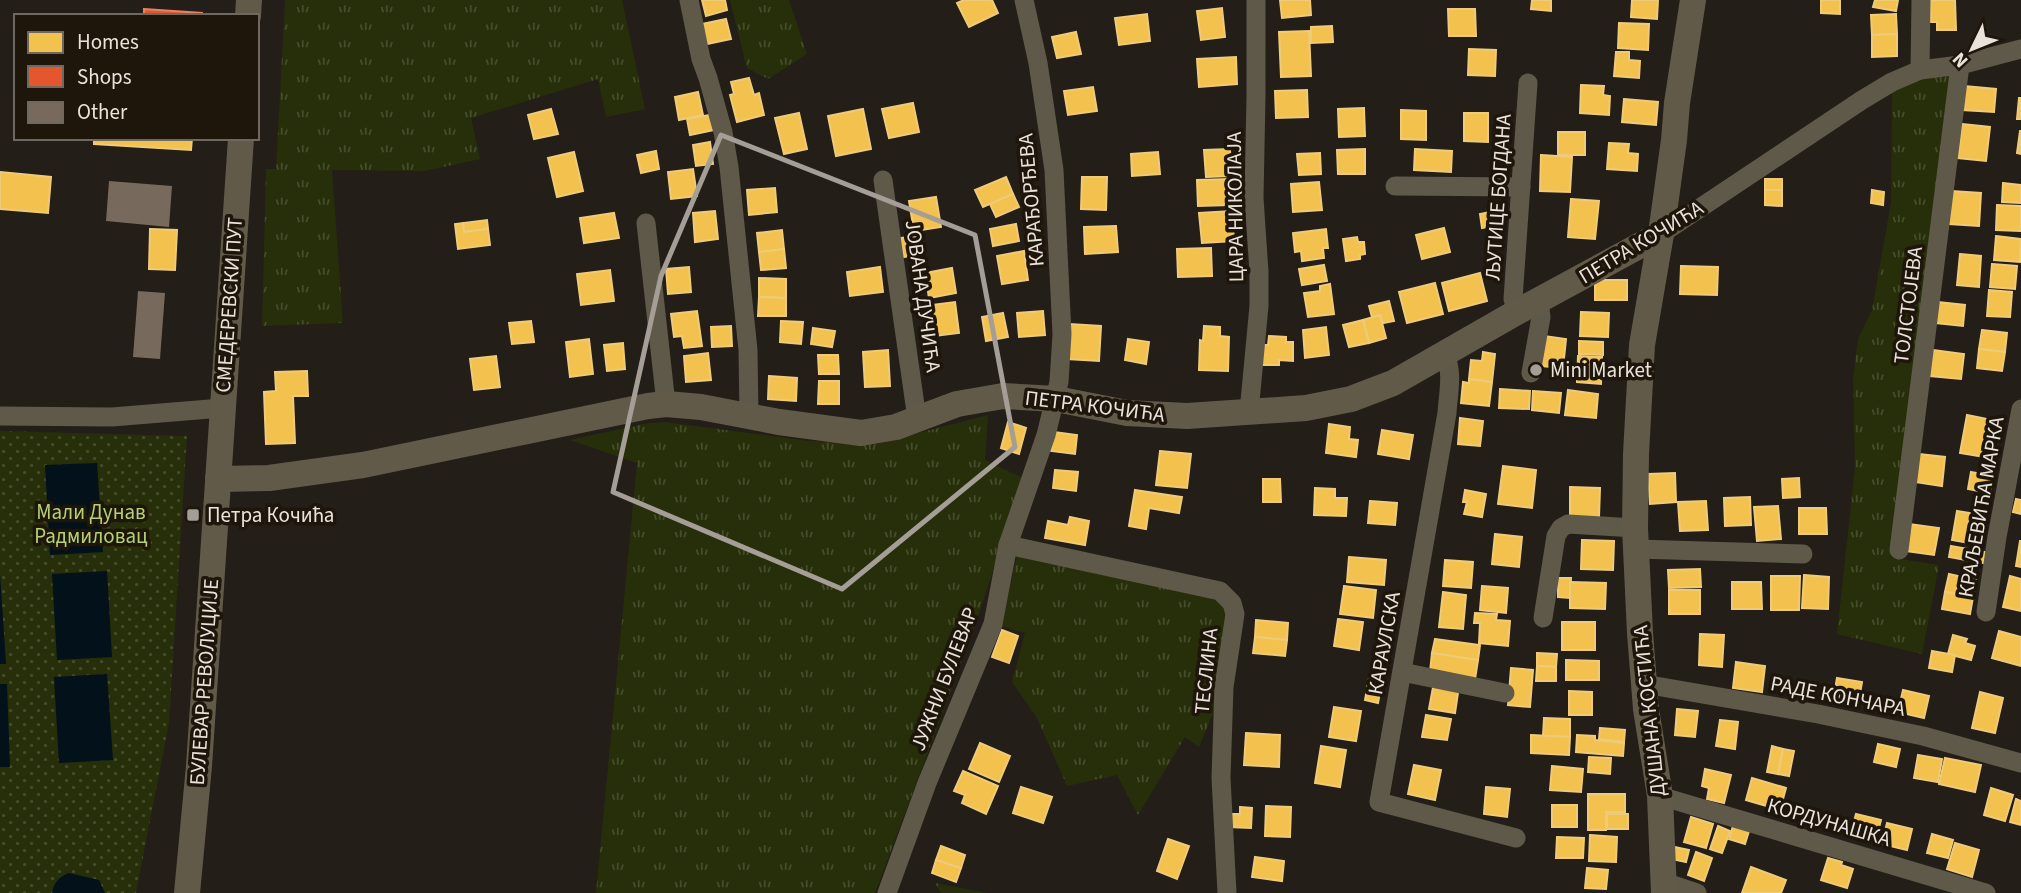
<svg xmlns="http://www.w3.org/2000/svg" width="2021" height="893" viewBox="0 0 2021 893" font-family="'Source Sans 3',sans-serif">
  <style>
    .grass { fill: url(#grass-tufts) }
    .park { fill: url(#park-dots) }
    .water { fill: #03111a }
    .homes { fill: #f2c14e; stroke: #efcb79; stroke-width: 2 }
    .shops { fill: #e4572e; stroke: #e68162; stroke-width: 2 }
    .building { fill: #776a5d }
    .lines { fill: none; stroke-linecap: round; stroke-linejoin: round }
    .street { stroke: #5f5949; stroke-width: 19 }
    .secondary { stroke: #625a49; stroke-width: 26 }
    .marked { fill: none; stroke: #a49e97; stroke-width: 5; stroke-linejoin: round }
    .poi-dot { fill: #a49e97; stroke: #1e160b; stroke-width: 2.5 }
    .labels { text-anchor: middle; dominant-baseline: central; stroke-width: 7; stroke-linejoin: round; paint-order: stroke }
    .street-label { font-size: 21px; fill: #e9e3dc; stroke: #1e160b }
    .poi-label { font-size: 21px; fill: #e9e3dc; stroke: #1e160b; text-anchor: start }
    .park-label { font-size: 21px; fill: #b4d275; stroke: #1e160b }
  </style>
  <defs>
    <pattern id="grass-tufts" width="24" height="20" patternUnits="userSpaceOnUse" patternTransform="scale(1.75)"><rect width="24" height="20" fill="#262f09"/><path d="M3 7l-1-3M5 7V3M7 7l1-3M15 17l-1-3M17 17v-4M19 17l1-3" fill="none" stroke="#464d2c"/></pattern>
    <pattern id="park-dots" width="8" height="8" patternUnits="userSpaceOnUse" patternTransform="scale(1.75)"><rect width="8" height="8" fill="#262f09"/><path d="M2 2h.1M6 6h.1" fill="none" stroke="#464d2c" stroke-width="1.8" stroke-linecap="round"/></pattern>
  </defs>
  <rect width="100%" height="100%" fill="#231e18"/>
  <!-- grass -->
  <g class="grass">
    <polygon points="285,0 622,0 645,109 606,117 598,79 471,118 480,159 425,171 332,170 343,323 262,326 266,169 276,169"/>
    <polygon points="730,0 789,0 807,54 768,79 747,68"/>
    <polygon points="1960,65 1893,558 1939,565 1922,654 1837,634 1855,467 1853,378 1858,339 1872,310 1891,203 1892,82"/>
    <polygon points="988,415 985,460 1023,478 973,632 875,893 596,893 637,463 570,440 643,424 665,422 809,441 876,444"/>
    <polygon points="1017,556 1232,603 1224,687 1199,747 1185,737 1138,815 1117,775 1067,786 1037,718 1012,682 1025,633 1001,626"/>
    <polygon points="935,883 986,893 941,893"/>
  </g>
  <!-- park -->
  <polygon class="park" points="0,431 187,436 169,723 136,893 0,893"/>
  <!-- water -->
  <g class="water">
    <polygon points="97,463 103,552 50,555 45,465"/>
    <polygon points="107,571 112,657 57,660 52,574"/>
    <polygon points="0,574 6,664 0,664"/>
    <polygon points="107,674 113,760 59,763 54,677"/>
    <polygon points="0,684 7,684 10,767 0,767"/>
    <path d="M69,873l30,7 6,13h-53c2,-11 7,-16 17,-20z"/>
  </g>
  <!-- homes -->
  <g class="homes">
    <polygon points="702,0 725,0 727,10 706,16"/>
    <polygon points="964,0 992,0 998,13 969,27 957,3"/>
    <polygon points="1280,0 1310,0 1311,15 1282,18"/>
    <polygon points="1532,0 1551,0 1551,11 1531,9"/>
    <polygon points="1632,0 1658,0 1657,19 1631,17"/>
    <polygon points="1821,0 1840,0 1840,14 1821,13"/>
    <polygon points="1875,0 1898,0 1896,11 1873,7"/>
    <polygon points="1930,0 1955,0 1956,30 1937,30 1937,22 1931,22"/>
    <polygon points="1222,8 1225,37 1201,40 1197,11"/>
    <polygon points="1448,9 1475,9 1476,36 1449,36"/>
    <polygon points="1147,14 1150,41 1119,45 1115,18"/>
    <polygon points="1896,14 1897,34 1872,35 1871,15"/>
    <polygon points="726,19 731,39 707,44 702,24"/>
    <polygon points="1619,23 1649,24 1648,50 1618,48"/>
    <polygon points="1332,26 1333,42 1311,43 1311,27"/>
    <polygon points="1309,31 1311,76 1281,77 1279,32"/>
    <polygon points="1076,32 1081,54 1057,58 1052,37"/>
    <polygon points="1897,34 1897,56 1872,57 1872,35"/>
    <polygon points="1469,49 1496,50 1495,76 1468,75"/>
    <polygon points="1616,52 1629,52 1629,60 1640,61 1639,78 1614,76"/>
    <polygon points="1236,57 1237,84 1199,87 1197,59"/>
    <polygon points="749,78 754,95 759,93 764,115 737,122 730,95 734,94 731,82"/>
    <polygon points="1581,85 1604,86 1603,95 1610,96 1609,115 1580,113"/>
    <polygon points="1964,86 1996,89 1994,112 1962,110"/>
    <polygon points="1093,87 1097,111 1068,115 1064,91"/>
    <polygon points="1307,90 1308,117 1276,118 1275,91"/>
    <polygon points="698,92 703,115 679,120 675,97"/>
    <polygon points="2019,98 2021,98 2021,119 2017,119"/>
    <polygon points="1624,99 1658,102 1656,125 1622,122"/>
    <polygon points="913,103 919,132 889,138 882,109"/>
    <polygon points="1364,108 1365,136 1339,137 1338,109"/>
    <polygon points="551,109 558,134 534,139 528,115"/>
    <polygon points="863,109 871,149 836,156 828,116"/>
    <polygon points="1401,110 1426,111 1426,140 1401,139"/>
    <polygon points="799,113 807,149 784,154 775,118"/>
    <polygon points="1464,113 1488,113 1488,142 1464,141"/>
    <polygon points="710,115 714,130 690,135 687,119"/>
    <polygon points="1962,124 1990,127 1986,161 1958,158"/>
    <polygon points="2020,131 2021,131 2021,154 2017,153"/>
    <rect x="1558" y="132" width="27" height="23"/>
    <polygon points="94,138 192,138 191,150 94,144"/>
    <polygon points="710,142 713,164 696,166 693,145"/>
    <polygon points="1609,143 1629,144 1628,153 1638,154 1637,171 1607,169"/>
    <polygon points="1230,149 1231,176 1206,177 1204,150"/>
    <polygon points="1365,149 1365,174 1338,174 1337,150"/>
    <polygon points="1415,149 1452,151 1451,172 1414,170"/>
    <polygon points="656,151 659,169 641,173 637,155"/>
    <polygon points="574,152 583,191 557,197 548,158"/>
    <polygon points="1158,152 1160,174 1132,176 1131,154"/>
    <polygon points="1320,153 1321,174 1299,175 1297,154"/>
    <polygon points="1541,155 1572,157 1570,192 1540,191"/>
    <polygon points="693,169 697,196 671,199 668,172"/>
    <polygon points="0,172 51,177 48,213 0,209"/>
    <polygon points="1006,177 1013,194 983,207 975,190"/>
    <polygon points="1082,177 1107,177 1106,210 1081,209"/>
    <polygon points="1230,179 1231,205 1198,206 1197,180"/>
    <rect x="1765" y="179" width="17" height="11"/>
    <polygon points="1319,182 1322,210 1293,212 1291,184"/>
    <polygon points="2003,183 2021,185 2021,203 2002,202"/>
    <polygon points="775,188 777,212 749,215 747,190"/>
    <polygon points="1765,190 1782,190 1782,206 1765,205"/>
    <polygon points="1872,190 1884,192 1883,205 1871,203"/>
    <polygon points="1951,191 1981,193 1979,226 1949,224"/>
    <polygon points="1013,194 1019,207 996,217 990,204"/>
    <polygon points="936,197 941,227 914,231 909,201"/>
    <polygon points="1571,199 1599,201 1595,239 1568,237"/>
    <polygon points="1997,205 2021,206 2021,231 1996,230"/>
    <polygon points="715,211 718,239 695,242 693,213"/>
    <polygon points="1232,211 1234,241 1202,243 1199,213"/>
    <polygon points="1495,211 1497,225 1482,228 1480,214"/>
    <polygon points="614,213 619,238 584,243 580,218"/>
    <polygon points="487,220 488,229 464,232 463,223"/>
    <polygon points="463,223 464,232 488,229 490,245 458,249 455,224"/>
    <polygon points="1016,224 1019,241 993,246 990,229"/>
    <polygon points="1116,226 1118,252 1085,254 1084,227"/>
    <polygon points="1444,228 1450,252 1422,259 1416,235"/>
    <polygon points="150,229 177,230 175,270 149,269"/>
    <polygon points="1326,229 1328,248 1323,248 1324,258 1302,261 1301,251 1295,252 1293,233"/>
    <polygon points="782,230 784,249 759,252 757,233"/>
    <polygon points="922,235 925,253 904,257 900,238"/>
    <polygon points="1996,236 2021,239 2020,262 1994,260"/>
    <polygon points="1357,237 1358,242 1364,242 1365,254 1360,255 1360,259 1346,261 1343,239"/>
    <polygon points="1211,248 1212,276 1178,277 1177,249"/>
    <polygon points="784,249 786,268 761,270 759,252"/>
    <polygon points="1024,251 1028,280 1002,284 997,256"/>
    <polygon points="1960,254 1981,256 1979,287 1957,285"/>
    <polygon points="1992,264 2017,266 2015,289 1990,287"/>
    <polygon points="1324,265 1327,281 1302,285 1299,269"/>
    <polygon points="1681,266 1718,267 1717,295 1680,294"/>
    <polygon points="689,267 691,292 668,294 666,269"/>
    <polygon points="880,267 883,292 850,296 847,272"/>
    <polygon points="952,268 956,293 929,298 925,273"/>
    <polygon points="610,270 614,301 581,305 577,274"/>
    <polygon points="1480,273 1487,301 1449,311 1442,283"/>
    <polygon points="759,278 786,279 786,298 759,297"/>
    <rect x="1595" y="280" width="32" height="20"/>
    <polygon points="1435,283 1443,314 1407,323 1399,292"/>
    <polygon points="1330,284 1334,314 1308,317 1304,293 1320,291 1320,286"/>
    <polygon points="1989,290 2012,292 2010,317 1987,316"/>
    <polygon points="759,297 786,298 786,316 758,316"/>
    <polygon points="1389,301 1394,321 1383,323 1380,315 1372,317 1369,306"/>
    <polygon points="955,302 959,333 927,337 923,306"/>
    <polygon points="1938,302 1965,305 1963,326 1936,323"/>
    <polygon points="697,311 702,346 684,348 682,336 674,337 671,314"/>
    <polygon points="1043,311 1045,335 1019,337 1017,313"/>
    <polygon points="1581,312 1609,313 1608,337 1580,336"/>
    <polygon points="1003,313 1008,337 986,341 982,317"/>
    <polygon points="1380,315 1386,338 1369,343 1363,320"/>
    <polygon points="1363,320 1369,343 1349,347 1343,325"/>
    <polygon points="531,321 534,342 512,344 509,323"/>
    <polygon points="781,321 803,322 801,344 780,342"/>
    <polygon points="1069,324 1101,326 1099,361 1067,359"/>
    <polygon points="731,326 732,346 712,347 711,327"/>
    <polygon points="1204,326 1220,327 1220,336 1229,337 1228,371 1199,370 1200,340 1203,341"/>
    <polygon points="1326,327 1329,355 1305,358 1303,330"/>
    <polygon points="813,328 835,331 832,347 811,344"/>
    <polygon points="1982,330 2007,333 2005,352 1979,349"/>
    <polygon points="1269,336 1286,337 1286,342 1293,342 1293,361 1279,360 1279,365 1259,365 1259,345 1268,345"/>
    <polygon points="1544,336 1566,339 1563,368 1541,366"/>
    <polygon points="589,339 593,374 570,377 566,342"/>
    <polygon points="1128,339 1149,342 1146,364 1125,360"/>
    <polygon points="1579,341 1603,342 1603,355 1579,354"/>
    <polygon points="623,343 625,369 607,371 604,345"/>
    <polygon points="1979,349 2005,352 2002,371 1977,368"/>
    <polygon points="888,350 890,386 865,387 863,352"/>
    <polygon points="1933,350 1964,354 1961,379 1930,376"/>
    <polygon points="1483,352 1495,354 1492,382 1469,379 1471,360 1482,361"/>
    <polygon points="708,353 711,380 686,382 684,356"/>
    <polygon points="818,355 838,355 839,374 819,374"/>
    <polygon points="496,356 500,387 474,390 470,359"/>
    <polygon points="1578,356 1602,357 1601,384 1577,382"/>
    <polygon points="307,371 308,396 293,396 295,443 266,444 264,392 276,391 275,372"/>
    <polygon points="769,376 797,378 796,401 768,399"/>
    <polygon points="1469,379 1492,382 1489,406 1461,403 1463,382 1469,383"/>
    <polygon points="819,381 839,381 839,404 818,404"/>
    <polygon points="1500,389 1530,391 1529,409 1499,408"/>
    <polygon points="1568,390 1598,394 1596,418 1565,415"/>
    <polygon points="1533,391 1561,393 1559,413 1532,410"/>
    <polygon points="1967,415 1992,420 1985,457 1960,453"/>
    <polygon points="1460,418 1483,421 1480,446 1458,444"/>
    <polygon points="1008,422 1026,428 1019,454 1001,448"/>
    <polygon points="1329,424 1350,427 1349,439 1358,440 1356,457 1326,453"/>
    <polygon points="1382,430 1413,435 1409,459 1378,454"/>
    <polygon points="1054,432 1077,435 1075,454 1051,451"/>
    <polygon points="1160,451 1191,454 1187,488 1156,485"/>
    <polygon points="1919,454 1945,457 1942,486 1915,482"/>
    <polygon points="1503,466 1536,470 1532,508 1498,504"/>
    <polygon points="1055,470 1078,472 1076,491 1053,488"/>
    <polygon points="1971,472 1993,476 1990,493 1968,489"/>
    <polygon points="1675,473 1676,502 1650,504 1648,474"/>
    <polygon points="1799,478 1800,497 1783,498 1782,479"/>
    <polygon points="1263,479 1280,479 1281,502 1263,502"/>
    <polygon points="1570,487 1600,488 1599,517 1570,516"/>
    <polygon points="1315,488 1335,489 1335,498 1347,498 1346,516 1314,515"/>
    <polygon points="1135,490 1182,497 1179,513 1149,508 1146,529 1129,526"/>
    <polygon points="1465,490 1486,494 1482,517 1464,514 1467,502 1463,502"/>
    <polygon points="1750,497 1751,525 1725,526 1724,498"/>
    <polygon points="2016,499 2021,500 2021,514 2013,512"/>
    <polygon points="1370,501 1397,503 1395,525 1368,523"/>
    <polygon points="1706,501 1708,530 1680,531 1678,502"/>
    <polygon points="1778,506 1781,539 1757,541 1754,507"/>
    <polygon points="1799,508 1826,508 1827,534 1799,534"/>
    <polygon points="1957,511 1970,513 1969,518 1985,521 1981,545 1952,540"/>
    <polygon points="1070,517 1089,521 1085,545 1045,538 1048,521 1068,525"/>
    <polygon points="1909,524 1939,528 1934,555 1905,551"/>
    <polygon points="1495,534 1522,537 1519,567 1492,564"/>
    <polygon points="1582,540 1614,541 1613,570 1581,569"/>
    <polygon points="2020,541 2021,541 2021,567 2016,566"/>
    <polygon points="1951,546 1985,552 1983,563 1949,557"/>
    <polygon points="1349,557 1386,560 1384,585 1347,582"/>
    <polygon points="1445,560 1473,562 1471,588 1443,586"/>
    <polygon points="1700,569 1701,587 1669,588 1668,570"/>
    <polygon points="1949,574 1976,580 1973,597 1945,592"/>
    <polygon points="1804,575 1829,577 1828,609 1802,608"/>
    <polygon points="1771,576 1800,576 1799,610 1771,610"/>
    <polygon points="2010,576 2021,579 2021,611 2003,607"/>
    <polygon points="1558,578 1571,578 1570,598 1558,597"/>
    <polygon points="1570,582 1606,583 1605,609 1570,608"/>
    <polygon points="1732,582 1761,582 1762,609 1732,609"/>
    <polygon points="1344,586 1376,590 1373,618 1340,614"/>
    <polygon points="1482,586 1508,588 1506,613 1480,610"/>
    <rect x="1669" y="590" width="31" height="24"/>
    <polygon points="1443,592 1466,595 1463,629 1439,627"/>
    <polygon points="1945,592 1973,597 1970,614 1942,609"/>
    <polygon points="1475,613 1497,614 1496,620 1510,621 1508,646 1479,643 1480,623 1474,623"/>
    <polygon points="1338,619 1363,622 1359,650 1334,646"/>
    <polygon points="1256,620 1288,623 1287,640 1255,637"/>
    <rect x="1562" y="622" width="33" height="28"/>
    <polygon points="1002,630 1018,636 1009,663 992,657"/>
    <polygon points="1999,631 2021,637 2021,666 1992,658"/>
    <polygon points="1700,634 1724,635 1722,667 1699,665"/>
    <polygon points="1953,635 1967,639 1965,643 1975,646 1971,660 1948,654"/>
    <polygon points="1255,637 1287,640 1285,656 1253,653"/>
    <polygon points="1435,639 1480,645 1478,660 1432,653"/>
    <polygon points="1932,651 1955,655 1952,672 1929,668"/>
    <polygon points="1432,653 1478,660 1475,679 1430,672"/>
    <polygon points="1537,653 1557,654 1556,667 1537,666"/>
    <polygon points="1566,660 1599,661 1599,680 1566,680"/>
    <polygon points="1736,662 1765,666 1762,692 1733,688"/>
    <polygon points="1537,666 1556,667 1556,681 1536,681"/>
    <polygon points="1511,668 1533,670 1530,707 1508,705"/>
    <polygon points="1369,678 1382,681 1378,703 1365,700"/>
    <polygon points="1837,678 1862,682 1858,705 1833,701"/>
    <polygon points="1434,682 1459,686 1455,713 1429,709"/>
    <polygon points="1903,690 1929,696 1924,718 1898,712"/>
    <polygon points="1569,691 1592,692 1592,715 1569,715"/>
    <polygon points="1980,692 2003,698 1995,733 1972,728"/>
    <polygon points="1334,707 1361,711 1356,741 1329,737"/>
    <polygon points="1677,709 1698,711 1695,737 1675,735"/>
    <polygon points="1426,715 1451,719 1447,740 1422,737"/>
    <polygon points="1544,718 1570,719 1570,737 1543,736"/>
    <polygon points="1720,720 1738,722 1735,749 1716,746"/>
    <polygon points="1600,728 1625,730 1624,742 1599,739"/>
    <polygon points="1246,733 1280,735 1279,767 1244,765"/>
    <polygon points="1531,735 1570,737 1569,755 1531,753"/>
    <polygon points="1577,735 1595,736 1595,740 1624,743 1623,756 1576,752"/>
    <polygon points="980,743 1010,756 999,782 969,769"/>
    <polygon points="1878,744 1900,749 1896,767 1874,762"/>
    <polygon points="1321,746 1346,750 1340,787 1315,783"/>
    <polygon points="1772,746 1783,749 1778,774 1767,772"/>
    <polygon points="1783,749 1794,751 1789,776 1778,774"/>
    <polygon points="1918,755 1942,759 1938,782 1914,778"/>
    <polygon points="1589,757 1611,758 1610,774 1588,772"/>
    <polygon points="1945,758 1981,765 1975,792 1939,784"/>
    <polygon points="1414,765 1441,770 1435,800 1408,794"/>
    <polygon points="1552,766 1583,769 1581,792 1550,790"/>
    <polygon points="1705,769 1731,775 1724,803 1707,799 1709,788 1702,786"/>
    <polygon points="963,771 998,786 986,814 962,803 965,795 954,791"/>
    <polygon points="1752,778 1786,788 1780,810 1746,800"/>
    <polygon points="1021,787 1052,797 1043,823 1013,813"/>
    <polygon points="1486,787 1510,789 1507,817 1484,814"/>
    <polygon points="1991,788 2013,795 2005,821 1984,815"/>
    <polygon points="1588,794 1625,794 1625,812 1606,812 1606,830 1588,830"/>
    <polygon points="2016,799 2021,801 2021,825 2010,822"/>
    <rect x="1552" y="805" width="25" height="22"/>
    <polygon points="1266,806 1291,807 1290,837 1265,836"/>
    <polygon points="1240,807 1252,808 1251,828 1228,827 1229,814 1240,814"/>
    <rect x="1607" y="814" width="21" height="15"/>
    <polygon points="1856,814 1881,820 1875,843 1850,836"/>
    <polygon points="1691,817 1713,824 1706,848 1684,842"/>
    <polygon points="1887,823 1912,829 1907,850 1882,844"/>
    <polygon points="1718,826 1730,831 1722,853 1710,849"/>
    <polygon points="1733,826 1749,831 1745,844 1729,839"/>
    <polygon points="1932,834 1953,840 1948,858 1927,853"/>
    <polygon points="1590,835 1617,837 1616,862 1589,861"/>
    <polygon points="1557,837 1584,838 1583,858 1556,858"/>
    <polygon points="1168,839 1189,846 1177,879 1157,871"/>
    <polygon points="1955,843 1979,850 1972,877 1947,869"/>
    <polygon points="941,846 965,855 961,868 936,860"/>
    <polygon points="1670,846 1689,850 1686,862 1667,858"/>
    <polygon points="1696,852 1712,858 1704,881 1688,875"/>
    <polygon points="1255,857 1284,861 1282,881 1252,877"/>
    <polygon points="1828,858 1842,862 1841,865 1853,869 1847,888 1821,880"/>
    <polygon points="936,860 961,868 956,882 932,873"/>
    <polygon points="1751,867 1786,880 1781,893 1742,893"/>
    <polygon points="1587,868 1608,870 1606,889 1585,888"/>
  </g>
  <!-- shops -->
  <polygon class="shops" points="144,9 202,13 202,16 144,16"/>
  <!-- building -->
  <g class="building">
    <polygon points="109,181 172,186 169,227 106,221"/>
    <polygon points="138,291 165,293 160,359 133,357"/>
  </g>
  <g class="lines">
    <!-- street -->
    <g class="street">
      <polyline points="689,0 701,59 708,78 723,132 729,167 748,350 749,415"/>
      <polyline points="1920,70 1921,0"/>
      <polyline points="883,180 917,419"/>
      <polyline points="1395,186 1521,187"/>
      <polyline points="646,223 666,404"/>
      <polyline points="1661,234 1862,100 1892,82 1920,70 1960,65 2021,49"/>
      <polyline points="1517,312 1513,299 1528,83"/>
      <path d="M1444,353c10,18 4,41 3,60l-68,389 137,36"/>
      <polyline points="1531,373 1541,317 1540,309 1537,302"/>
      <polyline points="1249,412 1259,306 1259,272 1254,198 1256,96 1256,0"/>
      <polyline points="0,416 112,417 222,408"/>
      <polyline points="1008,545 1220,591 1232,603 1235,614 1224,687 1221,778 1227,893"/>
      <polyline points="1636,549 1803,554"/>
      <polyline points="1899,550 1960,65"/>
      <polyline points="1986,612 1997,537 2021,409"/>
      <polyline points="1543,618 1556,536 1561,528 1568,524 1635,528"/>
      <polyline points="1402,672 1505,693"/>
      <polyline points="1644,684 1818,714 1923,736 2021,763"/>
      <polyline points="1660,796 1986,893"/>
      <polyline points="1664,882 1697,893"/>
      <polyline points="887,893 927,783 993,624 1008,545 1046,435 1059,382 1062,334 1054,170 1038,63 1024,0"/>
    </g>
    <!-- secondary -->
    <g class="secondary">
      <polyline points="248,16 249,0"/>
      <polyline points="218,479 269,478 363,465 648,406 666,404 701,407 779,422 861,433 896,427 957,404 1003,396 1056,399 1127,413 1187,416 1306,408 1351,399 1393,383 1517,312 1661,234"/>
      <polyline points="187,893 199,766 241,138"/>
      <polyline points="1664,893 1660,796 1646,709 1640,633 1635,528 1636,454 1642,345 1661,234 1674,140 1677,103 1693,0"/>
    </g>
  </g>
  <!-- marked area -->
  <path class="marked" d="M721,135l254,100 40,212 -173,142 -229,-97 48,-216z"/>
  <!-- markers -->
  <g class="poi-dot">
    <circle cx="1536" cy="370" r="7"/>
    <rect x="186" y="508" width="14" height="14" rx="3.5"/>
  </g>
  <g class="labels">
    <!-- street labels -->
    <g class="street-label">
      <text transform="translate(1498 197) rotate(-86)">ЉУТИЦЕ БОГДАНА</text>
      <text transform="translate(1031 200) rotate(-95)">КАРАЂОРЂЕВА</text>
      <text transform="translate(1235 207) rotate(-91)">ЦАРА НИКОЛАЈА</text>
      <text transform="translate(1641 242) rotate(-31)">ПЕТРА КОЧИЋА</text>
      <text transform="translate(923 296) rotate(82)">ЈОВАНА ДУЧИЋА</text>
      <text transform="translate(229 305) rotate(-86)">СМЕДЕРЕВСКИ ПУТ</text>
      <text transform="translate(1908 305) rotate(-83)">ТОЛСТОЈЕВА</text>
      <text transform="translate(1095 406) rotate(7)">ПЕТРА КОЧИЋА</text>
      <text transform="translate(1981 507) rotate(-80)">КРАЉЕВИЋА МАРКА</text>
      <text transform="translate(1384 643) rotate(-80)">КАРАУЛСКА</text>
      <text transform="translate(1206 671) rotate(-84)">ТЕСЛИНА</text>
      <text transform="translate(944 679) rotate(-69)">ЈУЖНИ БУЛЕВАР</text>
      <text transform="translate(204 682) rotate(-86)">БУЛЕВАР РЕВОЛУЦИЈЕ</text>
      <text transform="translate(1838 696) rotate(11)">РАДЕ КОНЧАРА</text>
      <text transform="translate(1649 711) rotate(-96)">ДУШАНА КОСТИЋА</text>
      <text transform="translate(1829 822) rotate(16)">КОРДУНАШКА</text>
    </g>
    <!-- poi labels -->
    <g class="poi-label">
      <text x="1550" y="370">Mini Market</text>
      <text x="207" y="515">Петра Кочића</text>
    </g>
    <!-- park labels -->
    <g class="park-label">
      <text x="91" y="512">Мали Дунав<tspan x="91" dy="24">Радмиловац</tspan></text>
    </g>
  </g>
  <!-- legend -->
  <rect x="14" y="14" width="245" height="126" fill="#1e160b" stroke="#6f685f" stroke-width="2"/>
  <rect x="28" y="32" width="35" height="21" fill="#f2c14e" stroke="#6f685f" stroke-width="2"/>
  <text x="77" y="49" font-size="21" fill="#e9e3dc">Homes</text>
  <rect x="28" y="66" width="35" height="21" fill="#e4572e" stroke="#6f685f" stroke-width="2"/>
  <text x="77" y="84" font-size="21" fill="#e9e3dc">Shops</text>
  <rect x="28" y="102" width="35" height="21" fill="#776a5d" stroke="#6f685f" stroke-width="2"/>
  <text x="77" y="119" font-size="21" fill="#e9e3dc">Other</text>
  <!-- north arrow -->
  <g transform="translate(1972 49) rotate(227)" stroke="#1e160b" stroke-width="5" paint-order="stroke">
  <path d="M0-5L12 26L0 18L-12 26Z" fill="#e9e3dc"/>
  <text y="-10" font-size="19" font-weight="bold" text-anchor="middle" fill="#e9e3dc">N</text>
  </g>
</svg>
